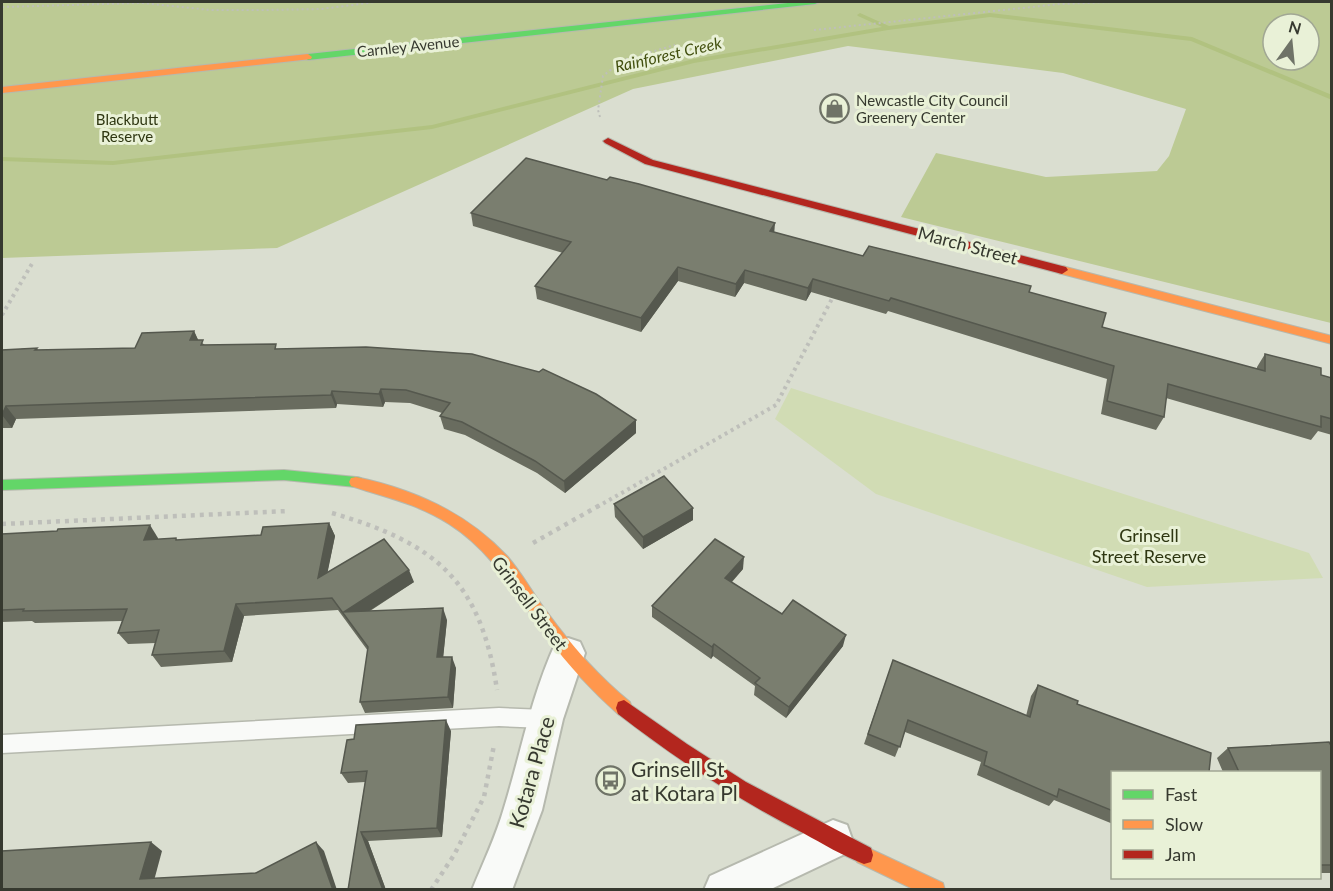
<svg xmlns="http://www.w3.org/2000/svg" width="1333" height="891" viewBox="0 0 1333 891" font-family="Lato,sans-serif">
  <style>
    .green { fill: #d1dcb4 }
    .forest { fill: #bcca94; fill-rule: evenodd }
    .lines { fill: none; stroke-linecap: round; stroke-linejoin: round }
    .stream { fill: #b1c280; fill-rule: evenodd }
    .lane-casing { stroke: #b6b9ae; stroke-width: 3 }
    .street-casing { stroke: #b6b9ae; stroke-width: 4 }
    .fast-casing { stroke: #b6b9ae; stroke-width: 2 }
    .slow-casing { stroke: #b6b9ae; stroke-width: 2 }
    .jam-casing { stroke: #b6b9ae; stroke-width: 2 }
    .path-far2 { stroke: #bebfba; stroke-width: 2; stroke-dasharray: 2 3; stroke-linecap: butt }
    .path-far1 { stroke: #bebfba; stroke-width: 4; stroke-dasharray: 3 4; stroke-linecap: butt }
    .path { stroke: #bebfba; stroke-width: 4.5; stroke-dasharray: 4 5; stroke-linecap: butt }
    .lane { fill: #f9faf8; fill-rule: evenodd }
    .street { fill: #f9faf8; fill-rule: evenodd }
    .fast { fill: #63d668; fill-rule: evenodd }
    .slow { fill: #ff974d; fill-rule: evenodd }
    .jam { fill: #b3261e; fill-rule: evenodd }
    .wall { fill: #696c5f }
    .shaded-wall { fill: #55584e }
    .building { fill: #7a7e6f; stroke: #55584e; stroke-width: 1.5 }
    .labels { text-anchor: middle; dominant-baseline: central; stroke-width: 6; stroke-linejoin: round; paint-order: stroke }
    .far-street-label { font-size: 15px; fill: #36392f; stroke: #e9f1d7 }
    .far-poi-label { font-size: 15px; fill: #36392f; stroke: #e9f1d7; text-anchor: start }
    .far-park-label { font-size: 15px; fill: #2e3611; stroke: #e9f1d7 }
    .far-water-label { font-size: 16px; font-style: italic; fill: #42500f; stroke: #e9f1d7 }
    .street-label { font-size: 18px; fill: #36392f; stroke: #e9f1d7 }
    .park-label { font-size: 18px; fill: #2e3611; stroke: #e9f1d7 }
    .near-poi-label { font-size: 21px; fill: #36392f; stroke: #e9f1d7; text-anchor: start }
    .near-street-label { font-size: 21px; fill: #36392f; stroke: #e9f1d7 }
  </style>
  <rect width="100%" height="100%" fill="#daded0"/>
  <!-- green -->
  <polygon class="green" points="791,388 1309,553 1323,578 1147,587 876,494 775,419"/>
  <!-- forest -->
  <path class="forest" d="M2,2h1329v321l-430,-106 35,-64 110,24 111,-6 12,-15 17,-47 -123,-36 -215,-27 -215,43 -356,159 -275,10zM1273,24h36v36h-36z"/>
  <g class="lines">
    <!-- stream -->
    <polygon class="stream" points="860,13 889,26 990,13 1192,37 1332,95 1332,100 1191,41 990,17 888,30 694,63 432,129 113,165 2,161 2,157 113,161 432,125 694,59 882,27 858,16 857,15"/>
    <defs>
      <polygon id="lane" points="499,708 545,710 552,713 554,719 552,725 545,728 499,726 2,753 2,735"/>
      <g id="street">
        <path d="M568,638l12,4 5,11 -22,66 -21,91 -30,80h-40c11,-27 24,-54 32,-82 17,-55 27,-112 52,-166z"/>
        <polygon points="833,820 847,825 852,839 847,853 769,890 704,890 710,876"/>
      </g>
      <g id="fast">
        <polygon points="797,2 819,2 815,4 308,60 304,57 308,54"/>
        <polygon points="284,470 356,477 361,478 363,482 361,486 356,487 284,480 2,490 2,480"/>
      </g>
      <g id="slow">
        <polygon points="308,54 312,57 311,59 2,93 2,87"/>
        <polygon points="1062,266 1332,336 1332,344 1058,273 1058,267"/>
        <path d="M356,477c57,12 110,35 151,79 15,17 26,38 40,56 24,33 51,64 83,90l2,6 -2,6 -6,2 -6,-2c-27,-24 -50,-49 -71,-77 -31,-42 -54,-85 -98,-113 -31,-20 -64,-27 -98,-38l-2,-4 2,-4z"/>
        <polygon points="864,846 943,883 945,890 915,890 857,862 855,855 857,848"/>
      </g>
      <g id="jam">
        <polygon points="608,138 653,160 1066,267 1068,270 1062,274 645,164 605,143 603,141"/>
        <path d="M624,700l63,44 59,38 125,66 2,7 -2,7 -7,2c-21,-8 -41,-20 -61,-31 -66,-34 -127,-74 -185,-119l-2,-6 2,-6z"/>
      </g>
    </defs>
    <!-- lane casing -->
    <use href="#lane" class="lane-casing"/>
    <!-- street casing -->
    <use href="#street" class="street-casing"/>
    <!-- fast casing -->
    <use href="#fast" class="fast-casing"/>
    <!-- slow casing -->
    <use href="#slow" class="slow-casing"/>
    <!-- jam casing -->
    <use href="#jam" class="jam-casing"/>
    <!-- path-far2 -->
    <g class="path-far2">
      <polyline points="2,7 142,3 210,10 262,10 321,9 376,2"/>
      <polyline points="814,30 1060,4 1113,2"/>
      <polyline points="600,117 598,110 603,76 623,60 675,45"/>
    </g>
    <!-- path-far1 -->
    <g class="path-far1">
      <polyline points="2,315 33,262"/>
      <polyline points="597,507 776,405 834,295"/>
    </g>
    <!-- path -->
    <g class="path">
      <path d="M332,513c103,30 149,67 165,177"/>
      <polyline points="2,524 288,511"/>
      <polyline points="533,543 600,505"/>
      <polyline points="431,890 454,855 484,797 494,745"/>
    </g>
    <!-- lane -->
    <use href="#lane" class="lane"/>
    <!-- street -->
    <use href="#street" class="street"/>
    <!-- fast -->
    <use href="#fast" class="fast"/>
    <!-- slow -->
    <use href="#slow" class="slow"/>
    <!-- jam -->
    <use href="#jam" class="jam"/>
  </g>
  <!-- wall -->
  <g class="wall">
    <polygon points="471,213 774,232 863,256 1029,292 1102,327 1257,369 1257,367 1265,354 1321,375 1332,378 1332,435 1318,431 1311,440 1166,398 1164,417 1156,430 1101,414 1107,379 888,311 886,314 811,292 806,301 744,283 735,297 678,281 641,332 537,299 535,286 563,253 473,226"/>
    <polygon points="194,331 198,340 205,345 278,349 636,420 636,433 565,493 537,473 465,435 444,429 440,416 442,413 410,403 385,402 383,407 337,404 336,408 16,419 12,428 2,428 2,350 37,348 38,350 135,348"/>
    <polygon points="614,504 693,520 643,549 615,517"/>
    <polygon points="329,523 335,536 327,573 414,582 370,611 447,620 443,657 456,668 453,708 365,713 360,702 368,651 338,610 244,616 232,662 161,667 152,655 156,643 128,644 118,633 122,621 35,623 32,621 2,622 2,534 158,538 158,539 178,540 261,535"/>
    <polygon points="743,569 732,582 782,614 843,646 786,718 754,695 755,686 713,656 711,659 652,617 652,606"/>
    <polygon points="893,660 1026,716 1031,696 1038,685 1077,704 1113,772 1113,824 1054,800 1049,806 977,775 981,762 905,732 895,757 864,744"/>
    <polygon points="451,731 442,837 368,841 386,890 348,890 365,782 348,783 341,773"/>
    <polygon points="1332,747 1332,873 1320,873 1320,772 1223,772 1217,758 1228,748"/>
  </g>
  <!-- shaded-wall -->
  <g class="shaded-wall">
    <polygon points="775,223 774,236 770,231"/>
    <polygon points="678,267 678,281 641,332 641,318"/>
    <polygon points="745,270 744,283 735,297 736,284"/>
    <polygon points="813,279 811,292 806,301 808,288"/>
    <polygon points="194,331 200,344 190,340"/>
    <polygon points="381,389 385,402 383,407 379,394"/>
    <polygon points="332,391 337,404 336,408 331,395"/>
    <polygon points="6,406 16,419 12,428 2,415"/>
    <polygon points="636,420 636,433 565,493 564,481"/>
    <polygon points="693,508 693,520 643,549 643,537"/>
    <polygon points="329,523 335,536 324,590 318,578"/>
    <polygon points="150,525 158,538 153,552 144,540"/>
    <polygon points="744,557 743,569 724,590 725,578"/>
    <polygon points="409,570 414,582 350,623 344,612"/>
    <polygon points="236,604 244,616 232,662 224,651"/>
    <polygon points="443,608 447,620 442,669 437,657"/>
    <polygon points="846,635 843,646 786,718 789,707"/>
    <polygon points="714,644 713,656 711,659 712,647"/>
    <polygon points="452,657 456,668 453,708 448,697"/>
    <polygon points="446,720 451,731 442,837 437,828"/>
    <polygon points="361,832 368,841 386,890 383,890"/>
    <polygon points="151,842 162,851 152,888 140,879"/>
    <polygon points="316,842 324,851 337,890 333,890"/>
  </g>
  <!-- building -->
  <g class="building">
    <polygon points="526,158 607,180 610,177 639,184 775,223 770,231 863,256 869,246 1031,286 1029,292 1106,313 1102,327 1265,371 1265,354 1321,368 1321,375 1332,378 1332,419 1321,416 1321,427 1168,384 1164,417 1107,401 1114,366 891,298 889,301 813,279 808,288 745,270 736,284 678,267 641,318 535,286 571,242 471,213"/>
    <polygon points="194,331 190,340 203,340 201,345 276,344 275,349 366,347 472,354 539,372 543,369 596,394 636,420 564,481 535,461 462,422 440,416 450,403 406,390 381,389 379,394 332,391 331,395 6,406 2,415 2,350 37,348 35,350 135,348 142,333"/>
    <polygon points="664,476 693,508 643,537 614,504"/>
    <polygon points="329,523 318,578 384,539 409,570 344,612 443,608 437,657 452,657 448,697 360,702 368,647 332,598 236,604 224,651 152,655 159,630 118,633 127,609 23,611 24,609 2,610 2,534 57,531 58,529 150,525 144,540 176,538 176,540 261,535 263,527"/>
    <polygon points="715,539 744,557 725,578 782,614 793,600 846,635 789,707 755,683 760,678 714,644 712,647 652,606"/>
    <polygon points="893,660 1030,717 1038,685 1078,701 1077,704 1211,753 1209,772 1113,772 1113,811 1059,789 1057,797 984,765 987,752 908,720 900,747 868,734"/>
    <polygon points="446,720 437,828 361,832 383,890 348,890 367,771 341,773 347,740 354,739 356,725"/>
    <polygon points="1329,742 1332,747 1332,865 1320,865 1320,772 1239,772 1228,748"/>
    <polygon points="151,842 140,879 256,873 316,842 333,890 2,890 2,851"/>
  </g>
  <!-- icons -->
  <defs>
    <symbol id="shop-ring" viewBox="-11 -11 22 22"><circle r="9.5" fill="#e9f1d7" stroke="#6f7367" stroke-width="1.5"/><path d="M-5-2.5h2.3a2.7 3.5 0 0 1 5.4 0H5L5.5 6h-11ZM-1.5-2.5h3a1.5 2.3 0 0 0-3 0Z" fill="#6f7367"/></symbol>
    <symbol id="bus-ring" viewBox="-11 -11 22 22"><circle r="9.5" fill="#e9f1d7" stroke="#6f7367" stroke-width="1.5"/><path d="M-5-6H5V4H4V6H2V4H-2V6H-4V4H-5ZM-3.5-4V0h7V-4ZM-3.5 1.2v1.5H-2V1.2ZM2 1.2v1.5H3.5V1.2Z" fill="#6f7367"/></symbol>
  </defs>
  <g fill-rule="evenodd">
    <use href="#shop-ring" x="818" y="92" width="33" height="33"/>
    <use href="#bus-ring" x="594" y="764" width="33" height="33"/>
  </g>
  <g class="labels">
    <!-- far-street labels -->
    <g class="far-street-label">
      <text transform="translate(408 46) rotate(-6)">Carnley Avenue</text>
    </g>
    <!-- far-poi labels -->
    <g class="far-poi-label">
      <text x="856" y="100">Newcastle City Council<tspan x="856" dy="17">Greenery Center</tspan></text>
    </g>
    <!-- far-park labels -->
    <g class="far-park-label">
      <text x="127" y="119">Blackbutt<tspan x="127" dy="17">Reserve</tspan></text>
    </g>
    <!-- far-water labels -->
    <g class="far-water-label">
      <text transform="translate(668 54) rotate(-13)">Rainforest Creek</text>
    </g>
    <!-- street labels -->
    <g class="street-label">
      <text transform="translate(968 245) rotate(15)">March Street</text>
      <text transform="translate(530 603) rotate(53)">Grinsell Street</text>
    </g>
    <!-- park labels -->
    <g class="park-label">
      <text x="1149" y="535">Grinsell<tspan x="1149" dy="21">Street Reserve</tspan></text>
    </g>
    <!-- near-poi labels -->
    <g class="near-poi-label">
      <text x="631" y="768">Grinsell St<tspan x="631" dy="24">at Kotara Pl</tspan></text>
    </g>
    <!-- near-street labels -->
    <g class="near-street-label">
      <text transform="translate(531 772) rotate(-74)">Kotara Place</text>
    </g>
  </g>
  <!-- border -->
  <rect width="1333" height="891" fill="none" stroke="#36392f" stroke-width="6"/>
  <!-- legend -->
  <rect x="1111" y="771" width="210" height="108" fill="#e9f1d7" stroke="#a1a794" stroke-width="1.5"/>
  <rect x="1123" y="790" width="30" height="9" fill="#63d668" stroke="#a1a794" stroke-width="1.5"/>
  <text x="1165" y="801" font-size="18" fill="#36392f">Fast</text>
  <rect x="1123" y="820" width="30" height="9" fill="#ff974d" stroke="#a1a794" stroke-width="1.5"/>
  <text x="1165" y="831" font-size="18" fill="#36392f">Slow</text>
  <rect x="1123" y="850" width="30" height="9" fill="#b3261e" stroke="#a1a794" stroke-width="1.5"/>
  <text x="1165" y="861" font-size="18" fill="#36392f">Jam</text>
  <!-- north arrow -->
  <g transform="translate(1291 42) rotate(15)"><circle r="28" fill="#e9f1d7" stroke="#a1a794" stroke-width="1.5"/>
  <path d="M0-4.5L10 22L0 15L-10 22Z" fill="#6f7367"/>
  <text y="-9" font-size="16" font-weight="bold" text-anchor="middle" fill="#36392f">N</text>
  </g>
</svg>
